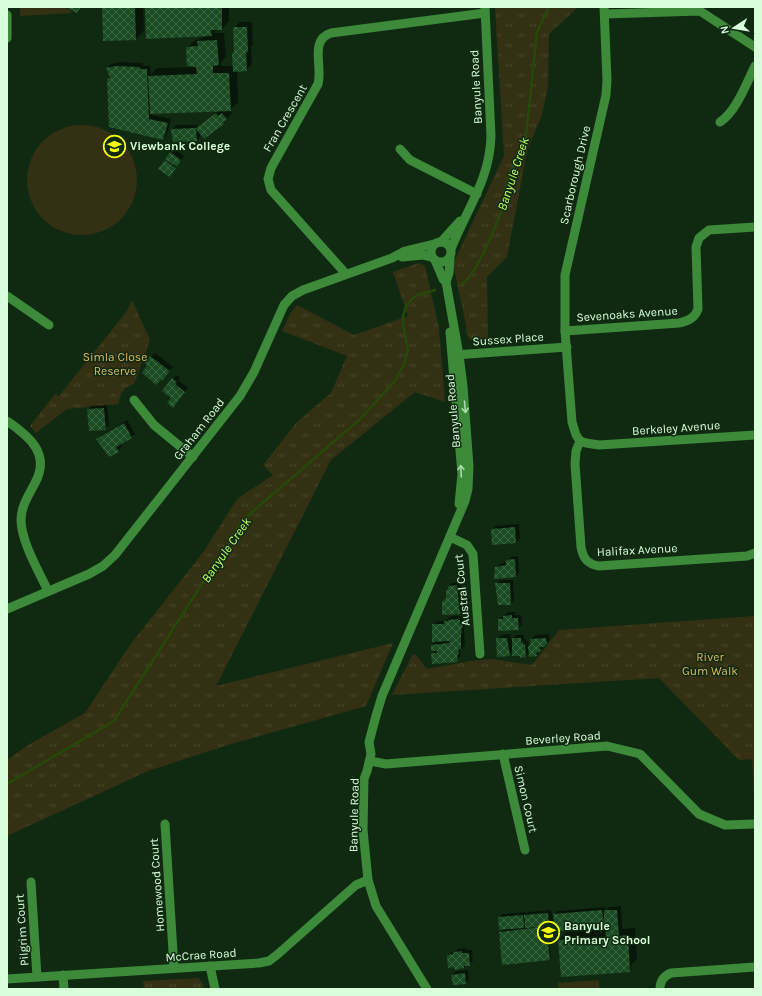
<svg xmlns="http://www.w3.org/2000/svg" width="762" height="996" viewBox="0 0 762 996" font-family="Karla,sans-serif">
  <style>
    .grass { fill: url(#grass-tufts) }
    .pitch { fill: #343013 }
    .shadow { fill: #0007 }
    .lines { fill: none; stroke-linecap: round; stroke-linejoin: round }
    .stream { stroke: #254909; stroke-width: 2.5 }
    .building { fill: url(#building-cross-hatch) }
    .minor { stroke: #3c8a3a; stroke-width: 9 }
    .oneway { stroke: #a9dcaa }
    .labels { text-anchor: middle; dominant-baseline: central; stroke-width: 3; stroke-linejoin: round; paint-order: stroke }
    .street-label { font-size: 12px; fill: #d8ffda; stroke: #102a12 }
    .poi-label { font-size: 12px; font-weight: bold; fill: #d8ffda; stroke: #102a12; text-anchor: start }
    .park-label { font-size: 12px; fill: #e3b960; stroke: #102a12 }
    .water-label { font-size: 13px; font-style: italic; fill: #c3ff66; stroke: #102a12 }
  </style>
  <defs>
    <pattern id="grass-tufts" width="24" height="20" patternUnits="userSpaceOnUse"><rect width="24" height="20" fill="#343013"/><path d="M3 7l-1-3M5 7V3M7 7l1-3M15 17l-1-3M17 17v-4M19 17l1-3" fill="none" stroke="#47452a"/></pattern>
    <pattern id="building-cross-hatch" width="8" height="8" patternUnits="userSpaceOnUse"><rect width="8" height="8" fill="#1b4b22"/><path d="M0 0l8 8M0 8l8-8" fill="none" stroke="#3b6642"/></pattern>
  </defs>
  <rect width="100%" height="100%" fill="#102a12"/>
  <!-- grass -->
  <g class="grass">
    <polygon points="495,7 578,7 549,34 548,86 542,115 527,151 507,257 487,277 488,339 471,340 467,336 466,325 453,264 504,156"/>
    <polygon points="419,263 425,266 439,328 445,402 415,392 331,460 216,686 393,643 366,706 231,744 148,771 7,836 7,760 28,745 85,713 130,645 204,551 237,499 273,475 263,465 297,422 331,393 347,356 282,331 290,314 297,305 354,335 408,316 393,272"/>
    <path d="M132,300l18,40 -16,44c-10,3 -15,10 -15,20l-52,5 -31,24 -6,-7 25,-32 4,2 68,-85z"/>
    <polygon points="755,616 755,807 752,759 739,760 659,678 392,695 413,654 416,655 427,669 471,661 492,659 532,665 559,630"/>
    <polygon points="199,978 203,984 204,989 144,989 143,981"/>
  </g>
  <!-- pitch -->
  <g class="pitch">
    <polygon points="20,7 64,7 73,13 20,16"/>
    <circle cx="82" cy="180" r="55"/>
    <polygon points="599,980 599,989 558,989 558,983"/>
  </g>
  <!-- shadow -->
  <g class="shadow">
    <polygon points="103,7 143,7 144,31 136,39 104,40"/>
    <polygon points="146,7 229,7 229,21 222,29 218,29 213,33 224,33 226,57 221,62 221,66 233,66 233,53 235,51 234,28 240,22 252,22 253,45 251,47 252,65 246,70 237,71 238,102 230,110 232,113 223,123 200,132 200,137 197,140 173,129 176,125 199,125 199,126 219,110 152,113 152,115 171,119 167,135 163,139 108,78 110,76 107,68 111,64 121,62 143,63 143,66 150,66 151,75 157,68 198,67 187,48 195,40 200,39 204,36"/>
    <polygon points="175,149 184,156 173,172 165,160"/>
    <polygon points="155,353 173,367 162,380 149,365 151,357"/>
    <polygon points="176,375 180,378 178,380 188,388 176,403 164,391"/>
    <polygon points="107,405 109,425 105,429 88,410 91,406"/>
    <polygon points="127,420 135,434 120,444 122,447 109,456 97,439 100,436"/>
    <polygon points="519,524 520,539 516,542 493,544 492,529 496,526"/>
    <polygon points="518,556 519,573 516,576 496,567 500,564 507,562 511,557"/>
    <polygon points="500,580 513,580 514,600 510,604 497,599 496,584"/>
    <polygon points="461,582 463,609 459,613 447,597 449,586 452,583"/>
    <polygon points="508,612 515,612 515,615 521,615 522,625 518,629 499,620"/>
    <polygon points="452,616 461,616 461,617 463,617 463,620 466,620 464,629 465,645 460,651 461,655 456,661 432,654 436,650 432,650 432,645 436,641 432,641 433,625 437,621 445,621"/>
    <polygon points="510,634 511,640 516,635 524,635 524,639 526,639 526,641 528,641 529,647 532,644 531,639 535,635 549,634 550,639 536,655 529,653 525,656 513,651 509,655 497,639 501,635"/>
    <polygon points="621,906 622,929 635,928 637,959 631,965 631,969 630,971 559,940 567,932 606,930 606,925 554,920 547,925 551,958 549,959 500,932 503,929 499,917 503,914 526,912 526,914 528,912 551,910 552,916 557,911 605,907 606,910 609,907"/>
    <polygon points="465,948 466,950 472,950 473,961 464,968 448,955 452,952 455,951 458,949"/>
    <polygon points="468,970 469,979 465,983 452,975 456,971"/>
  </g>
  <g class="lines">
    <!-- stream -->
    <g class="stream">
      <path d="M461,284c14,-6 34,-56 40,-72 4,-14 4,-29 10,-42 4,-9 10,-16 14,-25l12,-113 12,-25"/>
      <polyline points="7,784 114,721 243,520 359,420 395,381 404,364 408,350 403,323 403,316 406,307 412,299 417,295 435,290"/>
    </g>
  </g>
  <!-- building -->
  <g class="building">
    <polygon points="65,7 81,7 77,13"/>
    <polygon points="102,7 135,7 136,40 103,41"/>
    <polygon points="145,7 222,7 222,30 211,30 212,36 146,39"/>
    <polygon points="233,27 247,27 248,52 246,52 247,71 233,72 232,53 234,52"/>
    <polygon points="217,40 219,65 213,66 213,73 229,73 231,111 150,114 148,76 197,74 196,67 187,66 186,47 198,46 197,41"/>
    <polygon points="116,66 139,67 140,69 147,69 149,119 168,123 163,140 109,127 107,78 110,78 106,68"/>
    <polygon points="216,113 218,116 222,113 227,119 223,122 224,124 204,139 196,129 197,141 173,142 171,129 196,128"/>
    <polygon points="170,152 181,160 177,167 165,159"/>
    <polygon points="165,160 176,168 170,177 158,169"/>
    <polygon points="150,356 170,371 162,381 161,380 156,385 142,373 147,365 145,363"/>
    <polygon points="172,378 177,382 175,384 185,392 173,408 167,403 171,398 162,391"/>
    <polygon points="104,408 106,430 89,431 87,409"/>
    <polygon points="124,423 132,438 116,447 119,452 109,457 96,439"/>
    <polygon points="515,527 516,543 492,545 491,529"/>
    <polygon points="515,559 516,577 494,579 495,567 506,565 506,560"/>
    <polygon points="495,583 510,583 511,605 498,605"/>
    <polygon points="457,585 460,614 442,615 442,602 446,598 446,591 448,589 448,586"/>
    <polygon points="512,615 512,618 518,618 519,630 498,631 498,619 503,619 503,616"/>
    <polygon points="458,619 458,620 460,620 460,623 462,623 463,628 461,628 462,633 461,633 461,649 458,650 459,653 457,656 458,660 457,662 432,664 431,653 437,653 437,651 431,651 431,645 448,643 450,642 450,641 432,642 432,624 444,624 444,621 448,621 448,620"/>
    <polygon points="496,638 507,638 510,656 497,657"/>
    <polygon points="512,638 521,638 521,643 523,642 523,645 525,644 526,657 520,658 520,656 512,656"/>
    <polygon points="546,638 547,644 544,647 540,647 541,651 536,653 537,656 529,657 528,646 531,644 530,639"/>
    <polygon points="602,910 603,919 604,919 604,910 617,910 619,936 628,935 630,972 561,977 558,940 606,937 605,928 558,931 557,926 554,926 553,914"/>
    <polygon points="548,913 549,926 546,927 550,960 502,965 499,932 541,927 525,928 524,915"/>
    <polygon points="523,915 524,928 499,930 498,917"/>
    <polygon points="462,951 462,953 469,953 470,966 464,966 464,968 455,970 454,967 448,968 447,955 453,954 453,952"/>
    <polygon points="465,973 466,984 453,985 451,975"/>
  </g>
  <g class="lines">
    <!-- minor -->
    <g class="minor">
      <polyline points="605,14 700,11 755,47"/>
      <polyline points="7,15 7,38"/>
      <path d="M720,122c16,-10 26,-38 35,-56"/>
      <polyline points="400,149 410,160 477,194"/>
      <circle cx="441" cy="252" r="10"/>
      <polyline points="441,242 460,221"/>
      <path d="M451,249c15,-39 39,-69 40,-113l-6,-128"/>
      <polyline points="402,257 423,255 432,257"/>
      <polyline points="435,260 443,279 446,282"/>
      <path d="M346,274l-75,-84 -3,-11 3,-11 47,-84c5,-17 -9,-44 13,-51l154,-20"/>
      <polyline points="7,296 49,325"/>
      <path d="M565,331l114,-8c9,-2 16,-5 19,-14l-2,-62 3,-9 10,-8 46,-3"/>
      <polyline points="450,332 462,474 459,504"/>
      <polyline points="455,355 567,347"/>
      <polyline points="134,400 154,425 193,457"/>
      <path d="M7,421c22,15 44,33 28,62 -6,12 -14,23 -14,37 0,21 18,52 27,71"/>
      <polyline points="580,441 576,435 572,422 565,331 565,275 606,95 607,80 604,7"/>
      <path d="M580,441l-4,10 -1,13 6,83c2,11 6,17 18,19l148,-10 8,-3"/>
      <polyline points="580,441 586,443 599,445 755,435"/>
      <polyline points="450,537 467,545 473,554 480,654"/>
      <polyline points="7,609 89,574 103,566 115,555 240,396 254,372 284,305 292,296 303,290 392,258 405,251 434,244"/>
      <polyline points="503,754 525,850"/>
      <polyline points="370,761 386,764 607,746 640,754 699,814 725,825 755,824"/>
      <polyline points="165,824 174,968"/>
      <polyline points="31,882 37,977"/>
      <polyline points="210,966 215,989"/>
      <polyline points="63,975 64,989"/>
      <polyline points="7,979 259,963 269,961 278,954 356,885 368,880"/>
      <polyline points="427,989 376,906 368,880 363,830 364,779 367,771 371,754 369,742 376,716 382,696 465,501 468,489 469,466 463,386 459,355 446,282 449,273 450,258"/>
      <path d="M660,989c0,-9 4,-13 11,-16l84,-6"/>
    </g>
  </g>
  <!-- one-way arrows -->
  <defs><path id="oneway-shaft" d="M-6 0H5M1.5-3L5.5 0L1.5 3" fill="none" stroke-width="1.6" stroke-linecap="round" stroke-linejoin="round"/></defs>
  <g class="oneway">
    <use href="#oneway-shaft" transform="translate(465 407) rotate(85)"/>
    <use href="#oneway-shaft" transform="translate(461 471) rotate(-93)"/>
  </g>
  <!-- icons -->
  <defs>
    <symbol id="school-ring" viewBox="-11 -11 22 22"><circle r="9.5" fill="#102a12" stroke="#f8ff04" stroke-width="1.5"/><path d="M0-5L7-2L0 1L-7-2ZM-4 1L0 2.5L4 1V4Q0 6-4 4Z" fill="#f8ff04"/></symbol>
  </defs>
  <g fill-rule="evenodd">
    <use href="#school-ring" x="102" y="134" width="25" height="25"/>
    <use href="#school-ring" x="536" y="920" width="25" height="25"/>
  </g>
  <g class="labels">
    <!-- street labels -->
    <g class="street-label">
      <text transform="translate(476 87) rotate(-93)">Banyule Road</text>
      <text transform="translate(285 118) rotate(-60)">Fran Crescent</text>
      <text transform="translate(575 175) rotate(-77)">Scarborough Drive</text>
      <text transform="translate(627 314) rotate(-4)">Sevenoaks Avenue</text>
      <text transform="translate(508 339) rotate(-4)">Sussex Place</text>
      <text transform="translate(453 411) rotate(-95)">Banyule Road</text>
      <text transform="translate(676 428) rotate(-4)">Berkeley Avenue</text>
      <text transform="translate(199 429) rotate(-52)">Graham Road</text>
      <text transform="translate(637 550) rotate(-3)">Halifax Avenue</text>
      <text transform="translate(462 590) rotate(-96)">Austral Court</text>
      <text transform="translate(563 738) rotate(-4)">Beverley Road</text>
      <text transform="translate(526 799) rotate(77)">Simon Court</text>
      <text transform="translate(354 815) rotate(-89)">Banyule Road</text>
      <text transform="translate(157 885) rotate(-94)">Homewood Court</text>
      <text transform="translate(22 930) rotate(-94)">Pilgrim Court</text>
      <text transform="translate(201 955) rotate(-4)">McCrae Road</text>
    </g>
    <!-- poi labels -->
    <g class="poi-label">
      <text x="130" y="146">Viewbank College</text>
      <text x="564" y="926">Banyule<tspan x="564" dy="14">Primary School</tspan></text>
    </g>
    <!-- park labels -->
    <g class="park-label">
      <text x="115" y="357">Simla Close<tspan x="115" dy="14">Reserve</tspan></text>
      <text x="710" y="657">River<tspan x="710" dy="14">Gum Walk</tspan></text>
    </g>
    <!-- water labels -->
    <g class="water-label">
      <text transform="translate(513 174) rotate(-72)">Banyule Creek</text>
      <text transform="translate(226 550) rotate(-55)">Banyule Creek</text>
    </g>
  </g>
  <!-- border -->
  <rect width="762" height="996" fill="none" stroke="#d8ffda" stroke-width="16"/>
  <!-- north arrow -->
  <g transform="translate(734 28) rotate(258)" stroke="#102a12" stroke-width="3" paint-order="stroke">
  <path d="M0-3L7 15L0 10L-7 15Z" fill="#d8ffda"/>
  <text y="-6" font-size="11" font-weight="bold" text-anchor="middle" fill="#d8ffda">N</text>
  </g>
</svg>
